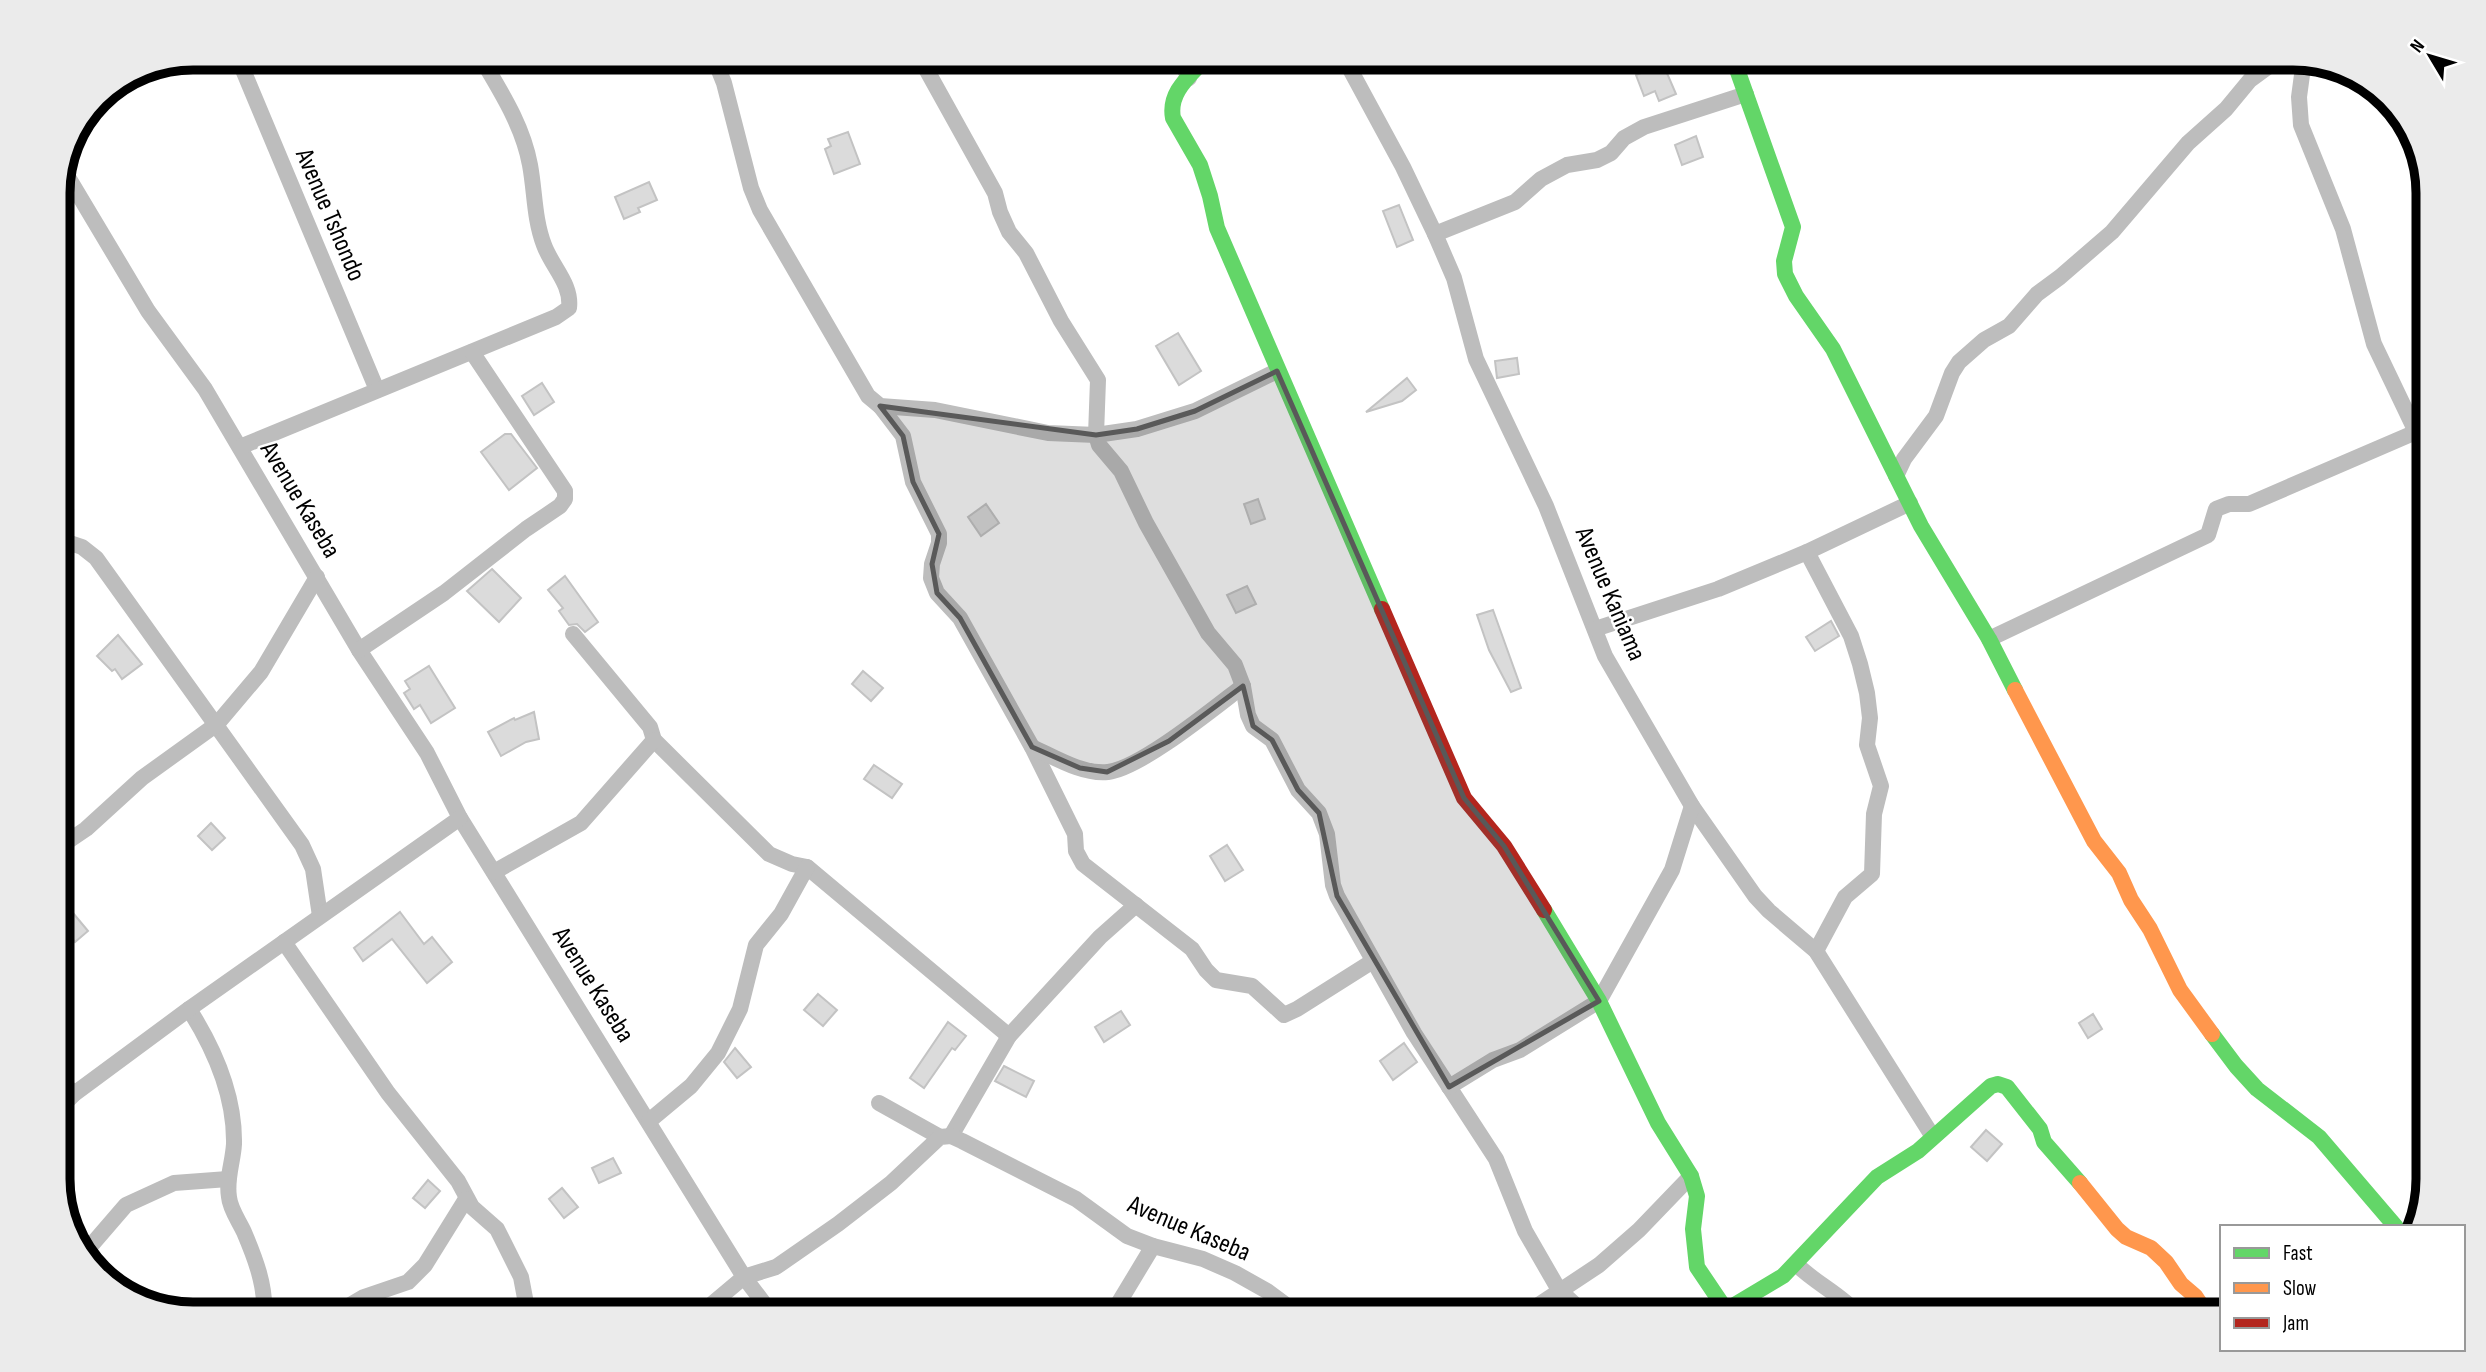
<svg xmlns="http://www.w3.org/2000/svg" width="2486" height="1372" viewBox="0 0 2486 1372" font-family="'Sofia Sans Condensed',sans-serif">
  <style>
    .building { fill: #dbdbdb; stroke: #c3c3c3; stroke-width: 2 }
    .lines { fill: none; stroke-linecap: round; stroke-linejoin: round }
    .street { stroke: #bdbdbd; stroke-width: 16 }
    .fast { stroke: #63d668; stroke-width: 16 }
    .slow { stroke: #ff974d; stroke-width: 16 }
    .jam { stroke: #b3261e; stroke-width: 16 }
    .marked { fill: #595959; fill-opacity: 0.2; stroke: #595959; stroke-width: 5; stroke-linejoin: round }
    .labels { text-anchor: middle; dominant-baseline: central; stroke-width: 5; stroke-linejoin: round; paint-order: stroke }
    .street-label { font-size: 26px; fill: #000; stroke: #fff }
    .rim { fill: none; stroke: #000; stroke-width: 9 }
  </style>
  <rect width="100%" height="100%" fill="#fff"/>
  <!-- building -->
  <g class="building">
    <polygon points="1663,64 1676,94 1659,101 1655,91 1644,96 1636,75"/>
    <polygon points="848,132 860,164 834,174 825,149 831,146 828,139"/>
    <polygon points="1696,136 1703,157 1682,165 1675,145"/>
    <polygon points="649,182 657,200 638,208 640,212 624,219 615,197"/>
    <polygon points="1399,205 1413,240 1397,247 1383,211"/>
    <polygon points="1178,333 1201,371 1179,385 1156,346"/>
    <polygon points="1517,358 1519,374 1497,378 1495,361"/>
    <polygon points="1407,378 1416,390 1402,401 1366,412"/>
    <polygon points="542,383 554,402 534,415 522,396"/>
    <polygon points="505,434 511,434 537,468 509,490 481,452"/>
    <polygon points="1258,499 1265,519 1251,524 1244,504"/>
    <polygon points="986,504 999,523 981,536 968,517"/>
    <polygon points="492,569 521,598 499,622 467,591"/>
    <polygon points="565,576 598,622 585,632 577,624 569,625 559,611 563,608 548,590"/>
    <polygon points="1247,586 1256,604 1236,613 1227,595"/>
    <polygon points="1493,610 1521,688 1511,692 1489,650 1477,615"/>
    <polygon points="1831,621 1839,636 1815,651 1806,637"/>
    <polygon points="118,635 142,664 122,679 115,669 112,671 97,656"/>
    <polygon points="429,666 455,708 431,723 420,705 414,709 404,693 410,689 405,681"/>
    <polygon points="863,671 883,688 871,701 852,684"/>
    <polygon points="534,712 539,739 526,742 501,756 488,732 514,718 515,720"/>
    <polygon points="874,765 902,784 892,798 864,779"/>
    <polygon points="211,823 225,838 212,850 198,836"/>
    <polygon points="1227,845 1243,870 1225,881 1210,856"/>
    <polygon points="68,907 88,931 75,942 58,922 58,916"/>
    <polygon points="400,912 424,944 432,937 452,962 427,983 392,939 363,961 354,948"/>
    <polygon points="818,994 837,1010 823,1026 804,1010"/>
    <polygon points="1121,1011 1130,1025 1104,1042 1095,1027"/>
    <polygon points="2093,1014 2102,1029 2088,1038 2079,1023"/>
    <polygon points="948,1022 966,1036 955,1050 952,1048 924,1088 910,1078"/>
    <polygon points="1404,1043 1417,1062 1393,1080 1380,1061"/>
    <polygon points="735,1048 751,1067 737,1078 724,1062"/>
    <polygon points="1004,1066 1034,1081 1026,1097 995,1081"/>
    <polygon points="1986,1130 2002,1144 1987,1161 1971,1147"/>
    <polygon points="613,1158 621,1173 599,1183 592,1168"/>
    <polygon points="428,1180 440,1191 425,1208 413,1198"/>
    <polygon points="562,1188 578,1207 564,1218 549,1199"/>
  </g>
  <g class="lines">
    <!-- street -->
    <g class="street">
      <polyline points="238,58 377,390"/>
      <polyline points="714,58 724,83 751,188 760,210 868,396 880,406 935,410 1048,433 1096,435 1137,429 1195,411 1277,371"/>
      <polyline points="920,58 995,193 1000,212 1009,232 1026,253 1061,321 1098,380 1096,435 1099,445 1121,471 1146,523 1208,633 1235,665 1243,686 1248,715 1253,726 1272,740 1298,790 1319,813 1327,834 1333,885 1337,896 1414,1033 1496,1159 1525,1231 1559,1290 1585,1314"/>
      <polyline points="1179,58 1189,78"/>
      <polyline points="1344,58 1403,167 1435,234 1454,278 1476,359 1546,506 1605,656 1692,806 1755,896 1769,911 1816,951 1933,1137"/>
      <polyline points="2304,60 2299,97 2301,125 2343,229 2374,344 2428,457"/>
      <polyline points="1736,65 1805,58"/>
      <polyline points="62,167 148,311 205,389 359,650 427,753 460,818 744,1277 772,1314"/>
      <polyline points="1435,234 1515,202 1541,179 1567,165 1597,160 1611,153 1624,138 1644,127 1746,94"/>
      <polyline points="880,406 903,436 913,482 939,534 939,543 932,564 931,578 937,593 960,618 1032,747 1075,834 1076,851 1083,864 1192,949 1206,970 1216,980 1252,986 1284,1015 1297,1009 1373,961"/>
      <path d="M240,447l316,-130 13,-9c3,-24 -17,-41 -25,-63 -10,-26 -9,-53 -14,-80 -7,-39 -29,-73 -49,-107"/>
      <polyline points="1896,476 1904,459 1936,416 1952,373 1959,362 1984,340 2009,326 2037,294 2060,277 2112,232 2188,143 2226,109 2250,80 2280,58"/>
      <polyline points="58,539 82,547 96,558 302,845 313,869 320,916"/>
      <polyline points="1807,552 1851,636 1860,664 1867,693 1870,718 1867,745 1881,786 1874,814 1872,874 1845,897 1816,951"/>
      <polyline points="1595,629 1718,589 1807,552 1910,503"/>
      <polyline points="573,634 650,727 654,740 769,854 792,864 807,867 1009,1036"/>
      <polyline points="1989,639 2208,535 2216,509 2229,504 2249,504 2416,432"/>
      <polyline points="359,650 444,593 526,529 560,506 565,499 565,491 472,352"/>
      <path d="M1032,747c22,10 51,28 76,25 33,-4 106,-64 135,-86"/>
      <polyline points="58,848 86,829 142,778 217,724 261,672 317,577"/>
      <polyline points="494,872 581,823 654,740"/>
      <polyline points="284,942 388,1093 458,1181 472,1207 497,1229 521,1277 528,1314"/>
      <path d="M189,1009c26,41 46,86 45,135 -1,18 -8,35 -5,53 1,12 10,24 15,35 11,26 22,54 20,82"/>
      <polyline points="58,1077 74,1094"/>
      <polyline points="1449,1087 1493,1060 1520,1050 1599,1001 1672,870 1692,806"/>
      <polyline points="879,1103 940,1137"/>
      <polyline points="58,1110 74,1094 189,1009 460,818"/>
      <polyline points="649,1121 691,1086 718,1053 740,1009 756,945 781,914 807,867"/>
      <polyline points="951,1136 1009,1036 1100,937 1136,905"/>
      <polyline points="82,1256 126,1205 174,1183 228,1179"/>
      <path d="M1796,1264c19,19 44,30 62,50"/>
      <polyline points="335,1314 364,1297 408,1282 425,1265 466,1199"/>
      <polyline points="700,1314 744,1277 776,1267 838,1224 891,1183 940,1137 951,1136 962,1141 1076,1199 1127,1236 1153,1246 1203,1259 1235,1273 1267,1291 1298,1314"/>
      <polyline points="1112,1314 1153,1246"/>
      <polyline points="1525,1314 1599,1265 1639,1230 1691,1176"/>
    </g>
    <!-- fast -->
    <g class="fast">
      <path d="M1206,58c-16,18 -38,34 -33,60l27,47 10,31 7,32 165,381"/>
      <polyline points="1733,58 1793,227 1784,261 1785,274 1796,296 1833,349 1921,526 1989,639 2015,690"/>
      <polyline points="1544,910 1599,1001 1658,1123 1691,1176 1697,1196 1693,1229 1697,1267 1726,1310 1783,1276 1877,1177 1918,1151 1991,1086 1998,1084 2007,1087 2040,1129 2044,1142 2080,1183"/>
      <polyline points="2212,1034 2236,1066 2257,1089 2319,1137 2396,1227"/>
    </g>
    <!-- slow -->
    <g class="slow">
      <polyline points="2015,690 2094,841 2119,873 2131,900 2150,929 2180,990 2212,1034"/>
      <polyline points="2080,1183 2117,1229 2126,1237 2151,1248 2166,1262 2181,1284 2195,1296 2207,1314"/>
    </g>
    <!-- jam -->
    <polyline class="jam" points="1382,609 1464,798 1504,846 1544,910"/>
  </g>
  <!-- marked area -->
  <path class="marked" d="M1277,371l187,427 40,48 95,155 -150,86 -112,-191 -18,-83 -21,-23 -26,-50 -19,-14 -10,-40 -74,55 -62,31 -27,-4 -48,-21 -72,-129 -23,-25 -5,-29 7,-30 -26,-52 -10,-46 -23,-30 216,29 41,-6 58,-18z"/>
  <g class="labels">
    <!-- street labels -->
    <g class="street-label">
      <text transform="translate(330 215) rotate(67)">Avenue Tshondo</text>
      <text transform="translate(300 500) rotate(59)">Avenue Kaseba</text>
      <text transform="translate(1610 594) rotate(67)">Avenue Kaniama</text>
      <text transform="translate(593 985) rotate(58)">Avenue Kaseba</text>
      <text transform="translate(1189 1229) rotate(23)">Avenue Kaseba</text>
    </g>
  </g>
  <!-- crop -->
  <path d="M0 0H2486V1372H0ZM193 70H2293A123 123 0 0 1 2416 193V1179A123 123 0 0 1 2293 1302H193A123 123 0 0 1 70 1179V193A123 123 0 0 1 193 70Z" fill="#ebebeb" fill-rule="evenodd"/>
  <path class="rim" d="M193 70H2293A123 123 0 0 1 2416 193V1179A123 123 0 0 1 2293 1302H193A123 123 0 0 1 70 1179V193A123 123 0 0 1 193 70Z"/>
  <!-- legend -->
  <rect x="2220" y="1225" width="245" height="126" fill="#ffffff" stroke="#999999" stroke-width="2"/>
  <rect x="2234" y="1248" width="35" height="10" fill="#63d668" stroke="#999999" stroke-width="2"/>
  <text x="2283" y="1260" font-size="21" fill="#000000">Fast</text>
  <rect x="2234" y="1283" width="35" height="10" fill="#ff974d" stroke="#999999" stroke-width="2"/>
  <text x="2283" y="1295" font-size="21" fill="#000000">Slow</text>
  <rect x="2234" y="1318" width="35" height="10" fill="#b3261e" stroke="#999999" stroke-width="2"/>
  <text x="2283" y="1330" font-size="21" fill="#000000">Jam</text>
  <!-- north arrow -->
  <g transform="translate(2430 56) rotate(308)" stroke="#ffffff" stroke-width="5" paint-order="stroke">
  <path d="M0-5L12 26L0 18L-12 26Z" fill="#000000"/>
  <text y="-10" font-size="19" font-weight="bold" text-anchor="middle" fill="#000000">N</text>
  </g>
</svg>
